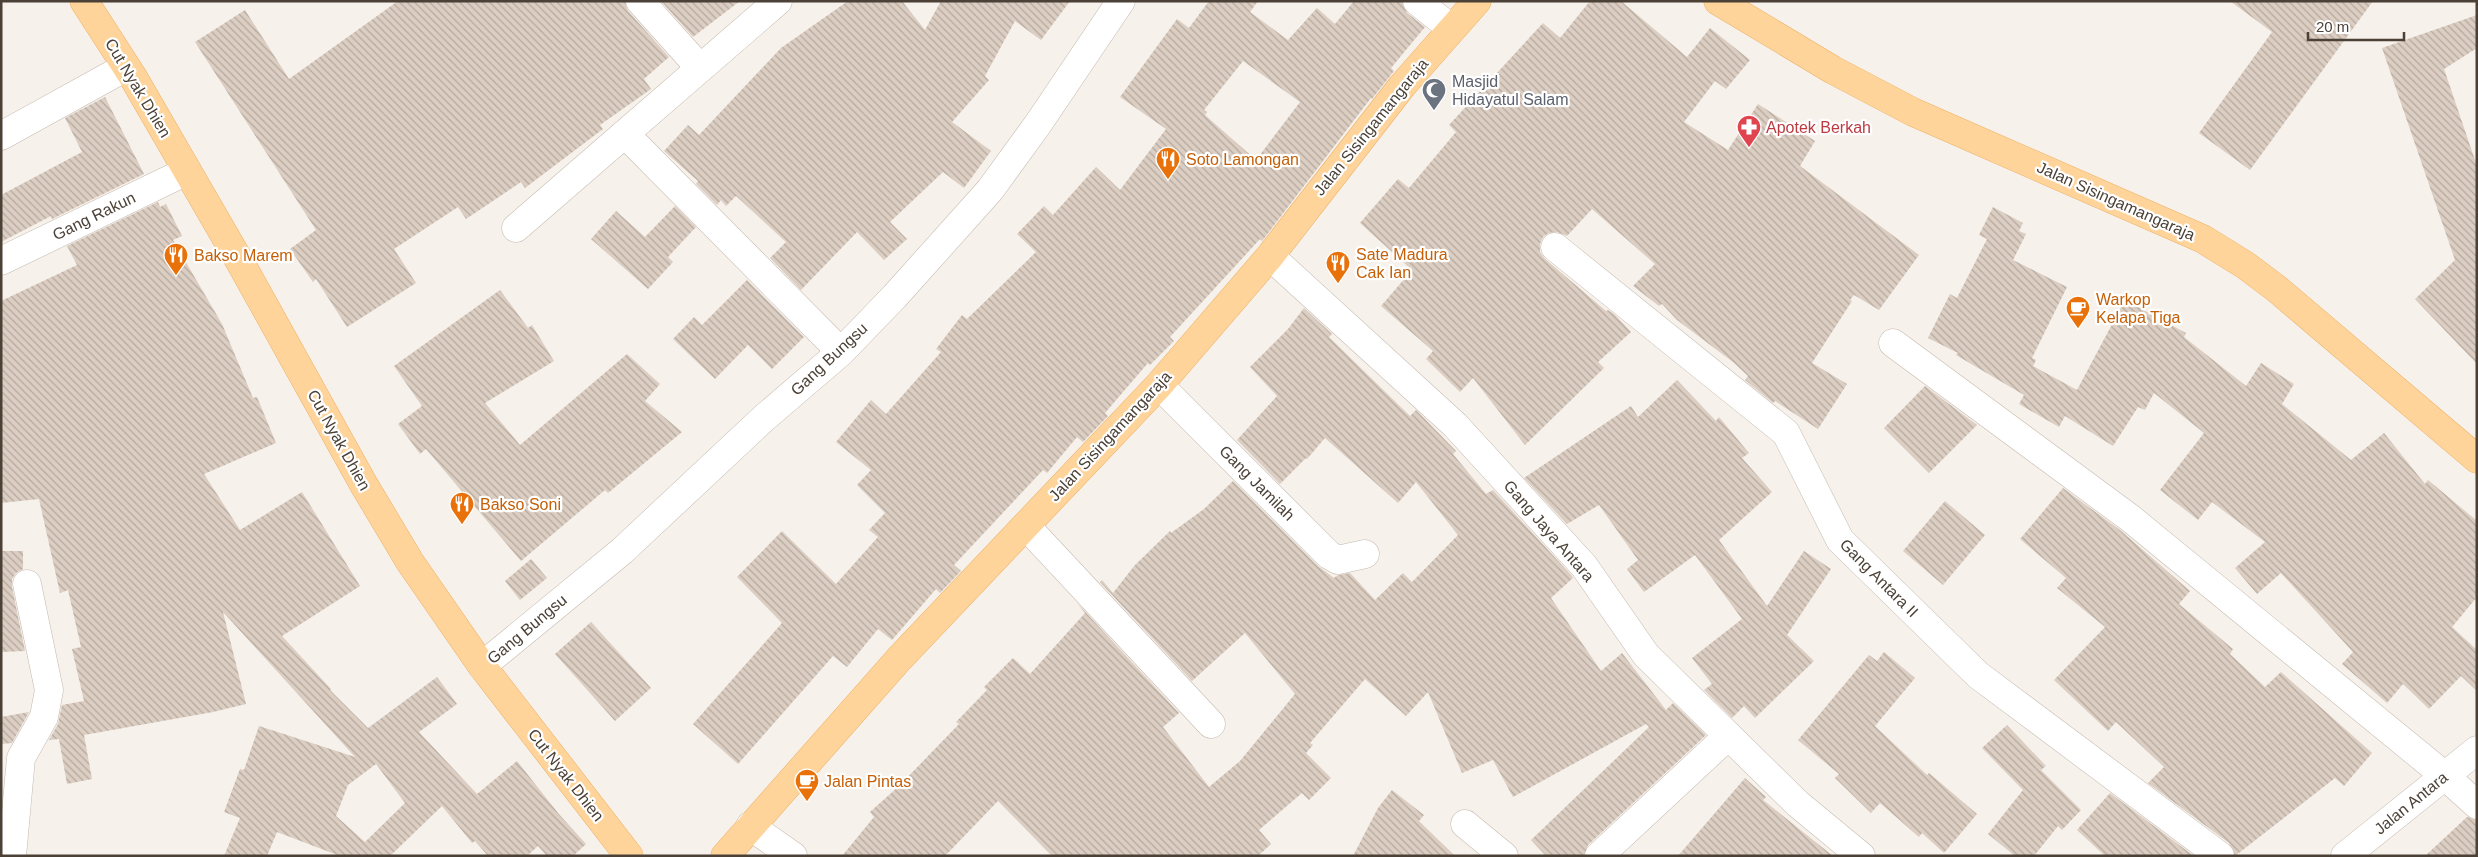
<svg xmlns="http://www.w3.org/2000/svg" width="2478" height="857" viewBox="0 0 2478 857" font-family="Helvetica,sans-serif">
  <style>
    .building { fill: url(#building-back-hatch); fill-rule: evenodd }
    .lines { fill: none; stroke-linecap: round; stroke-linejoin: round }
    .minor-casing { stroke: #c6baaf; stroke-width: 29 }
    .major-casing { stroke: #edb062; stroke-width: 29 }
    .minor { stroke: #fff; stroke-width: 28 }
    .major { stroke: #ffd49b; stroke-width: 28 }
    .labels { text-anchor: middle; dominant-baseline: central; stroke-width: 4.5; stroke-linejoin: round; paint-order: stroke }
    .worship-label { font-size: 16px; fill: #5b616d; stroke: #fff; text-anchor: start }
    .street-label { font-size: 16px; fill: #4b4137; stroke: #fff }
    .health-label { font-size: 16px; fill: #be3a42; stroke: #fff; text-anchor: start }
    .food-label { font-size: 16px; fill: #c56008; stroke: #fff; text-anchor: start }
  </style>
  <defs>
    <pattern id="building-back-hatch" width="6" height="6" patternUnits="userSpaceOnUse" patternTransform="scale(1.25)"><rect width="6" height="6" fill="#dccec2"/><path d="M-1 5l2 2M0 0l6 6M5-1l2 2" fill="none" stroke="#b4a99e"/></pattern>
  </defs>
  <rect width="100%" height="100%" fill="#f6f1eb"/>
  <!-- building -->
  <g class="building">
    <polygon points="398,1 625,1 628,11 669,57 644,79 651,89 600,125 603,129 525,188 521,182 466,219 458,207 394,249 416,283 347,327 316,279 313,282 290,249 316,230 195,42 245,10 289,79"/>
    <polygon points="661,1 740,1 693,37"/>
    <polygon points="848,1 902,1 925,30 941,1 1070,1 1041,40 1015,21 985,76 989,80 952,122 991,151 964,188 943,172 890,222 907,239 884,260 857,232 801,290 770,258 786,242 736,196 726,206 721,200 717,205 696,184 698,181 664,151 688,125 699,135 781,48"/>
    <path d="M1209,1h49l-8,11 38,28 29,-32 18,16 19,-23h48l5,12 18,14 -34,41 3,3 -22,28 -1,-1 -109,143 -2,-2 -90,98 4,4 -24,24 -2,-2 -43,50 3,3 -25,26 -6,-5 -30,36 -4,-3 -89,95 7,6 -21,22 -4,-4 -44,51 -14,-11 -31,38 -14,-11 -95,108 -45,-40 89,-101 -45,-46 45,-46 54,53 42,-47 -9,-7 16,-17 -28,-28 14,-15 -35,-28 35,-42 15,14 55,-62 -5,-3 26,-34 5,4 69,-67 -19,-18 27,-28 9,9 43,-48 24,23 46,-61 -46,-32 57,-78 12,9zM1243,61l57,41 -44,58 -51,-45 2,-3 -3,-2z"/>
    <polygon points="1590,1 1621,1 1687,57 1710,28 1750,60 1726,89 1715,81 1684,122 1728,150 1758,104 1815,141 1800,166 1919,255 1879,310 1854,295 1850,300 1852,301 1812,363 1847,384 1818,429 1775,401 1773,403 1745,380 1748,376 1733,362 1677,320 1662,304 1659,306 1633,286 1655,264 1592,209 1567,236 1557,232 1549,233 1543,237 1540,244 1540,252 1545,259 1606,311 1608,310 1615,315 1631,332 1598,362 1604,368 1525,445 1473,378 1460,392 1426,359 1433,351 1381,306 1412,270 1360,223 1398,179 1409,188 1456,132 1449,125 1543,23 1560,38"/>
    <polygon points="2230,1 2373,1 2250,170 2199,133 2272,32"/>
    <polygon points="2477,15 2477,48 2444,69 2477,166 2477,364 2415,299 2455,260 2382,48"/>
    <polygon points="105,97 144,174 52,219 51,216 1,242 1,195 82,152 65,118"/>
    <path d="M158,202l2,5 6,-3 16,32 -9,4 49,84 31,74 4,-1 19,46 -72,31 36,56 62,-38 58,94 -78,50 49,53 -1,1 38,38 69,-51 20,27 -38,28 58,62 40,-33 41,52 28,31 -13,12h-26l-9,-10 -11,10h-39l-13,-15 -3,2 -30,-37 -52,50h-50l-63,-24 -10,24h-43l16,-38 -16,-6 16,-43 4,1 15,-44 96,31 -132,-145 23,92 -33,8 -129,23 8,44 -25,5 -8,-45 -10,1 9,-16 4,-19 22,-4 -12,-52 9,-2 -13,-57 -8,3 -21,-94 -38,4v-202l76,-36 -10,-19zM376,764l29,39 -40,39 -29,-26 12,-31z"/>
    <polygon points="675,206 696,227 668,257 673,262 648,289 591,239 616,211 645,237"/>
    <polygon points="1993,207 2023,223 2019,231 2026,234 2013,260 2067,287 2032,358 2036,360 2033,366 2077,390 2125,300 2186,333 2184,337 2246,386 2261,363 2294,384 2282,404 2351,460 2384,433 2425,484 2428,480 2477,521 2477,597 2452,627 2477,650 2477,691 2461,676 2429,709 2403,684 2387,703 2342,664 2353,652 2281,573 2257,594 2235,568 2265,542 2212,502 2198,520 2160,490 2204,433 2154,393 2145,410 2138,407 2113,446 2065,416 2059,427 2019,404 2024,395 1956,355 1958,353 1928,338 1950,294 1957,298 1987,239 1979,235"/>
    <polygon points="747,280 804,337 772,369 748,345 715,379 673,339 694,317 702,325"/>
    <polygon points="500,290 528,328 532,325 554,361 485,403 520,445 627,354 660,384 645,401 682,432 608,493 605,490 521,561 426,449 420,454 398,424 422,406 394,366"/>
    <polygon points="1304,308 1332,334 1329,337 1410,416 1416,410 1420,414 1456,451 1453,454 1486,494 1493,490 1572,576 1573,578 1551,598 1601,671 1622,653 1666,710 1673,703 1706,735 1588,845 1584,856 1546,856 1531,840 1649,727 1646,724 1513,797 1493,760 1462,773 1428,692 1406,716 1365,679 1310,743 1313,745 1306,753 1331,778 1309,800 1302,793 1259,830 1271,844 1258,856 1052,856 998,801 945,856 842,856 874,817 870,812 899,786 959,724 956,722 987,690 984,687 1013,658 1030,674 1085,613 1077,603 1179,713 1163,727 1209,787 1240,761 1295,694 1245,633 1192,681 1100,582 1102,580 1113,593 1135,565 1170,531 1171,533 1204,509 1233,481 1318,566 1334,578 1338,575 1350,573 1375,600 1403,573 1412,582 1458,535 1416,482 1398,503 1325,438 1307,459 1306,458 1280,484 1237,440 1277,396 1250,367 1288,329"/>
    <polygon points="1677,380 1716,421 1719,417 1749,453 1742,458 1772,492 1719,540 1767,606 1804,551 1831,569 1787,635 1814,661 1755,718 1744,706 1732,718 1704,690 1712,684 1692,658 1742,619 1695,555 1644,592 1627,569 1638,560 1599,505 1567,524 1524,478 1631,406 1638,417"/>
    <polygon points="1925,386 1977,425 1929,473 1884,428"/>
    <polygon points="2063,488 2120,530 2190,591 2179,604 2233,649 2230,654 2265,687 2281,672 2372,753 2344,786 2335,778 2235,856 2229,843 2148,783 2164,767 2116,722 2108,731 2054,680 2105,627 2057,588 2066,578 2020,539"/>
    <polygon points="1945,501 1985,535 1943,585 1903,551"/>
    <polygon points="1,551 23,551 23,569 16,573 12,579 12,587 25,651 1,652"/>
    <polygon points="531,559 547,578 520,600 505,581"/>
    <polygon points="591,622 651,688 615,721 555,654"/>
    <polygon points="1884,652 1915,678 1875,726 1927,775 1929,773 1977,814 1944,853 1922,833 1919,837 1880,803 1871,813 1835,778 1839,774 1798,740 1869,655 1877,661"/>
    <polygon points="29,712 12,743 1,744 1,717"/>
    <polygon points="2007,725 2046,766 2041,770 2081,810 2062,830 2058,826 2034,856 2015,856 1988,834 2023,790 1982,748"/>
    <polygon points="1745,778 1766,797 1763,800 1833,856 1678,856"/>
    <polygon points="1392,790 1424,815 1419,821 1455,856 1353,856 1378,808"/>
    <polygon points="2110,793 2194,856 2105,856 2077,830"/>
    <polygon points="2467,817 2477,820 2477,856 2425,856"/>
  </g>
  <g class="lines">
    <defs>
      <g id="minor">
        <polyline points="640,1 700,68"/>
        <polyline points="1417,1 1452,29"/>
        <polyline points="625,134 841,352"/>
        <polyline points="1,136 126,67"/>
        <polyline points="516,228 778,1"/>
        <polyline points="1555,247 1786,433 1840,540 1978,675 2220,856"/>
        <polyline points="1270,256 1455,425 1584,566 1646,655 1798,804 1861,856"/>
        <polyline points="1,261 187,171"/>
        <polyline points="1893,343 2130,518 2445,776 2477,805"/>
        <polyline points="1159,385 1329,555 1338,560 1365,554"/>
        <polyline points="1026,526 1211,724"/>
        <polyline points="482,666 622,551 764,418 841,352 895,296 990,190 1038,124 1121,1"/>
        <polyline points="1465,824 1504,856"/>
        <polyline points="750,826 793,856"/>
        <polyline points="12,856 21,758 44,717 49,690 27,584"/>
        <polyline points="1599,856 1728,736"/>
        <polyline points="2345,856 2477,750"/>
      </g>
      <g id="major">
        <polyline points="84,1 133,77 240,262 364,485 410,562 482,666 629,856"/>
        <polyline points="1718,1 1833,70 1913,112 2203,239 2245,265 2277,289 2477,459"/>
        <polyline points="725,856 899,659 1159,385 1270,256 1402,86 1477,1"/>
      </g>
    </defs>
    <!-- minor casing -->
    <use href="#minor" class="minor-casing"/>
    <!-- major casing -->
    <use href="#major" class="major-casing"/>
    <!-- minor -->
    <use href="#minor" class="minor"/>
    <!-- major -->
    <use href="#major" class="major"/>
  </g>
  <!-- icons -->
  <defs>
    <symbol id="mosque-pin" viewBox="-11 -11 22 30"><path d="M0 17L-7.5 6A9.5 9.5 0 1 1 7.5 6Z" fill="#6b7280" stroke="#fff"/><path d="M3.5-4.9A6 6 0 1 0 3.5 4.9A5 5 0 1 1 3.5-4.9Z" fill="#fff"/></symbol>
    <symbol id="pharmacy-pin" viewBox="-11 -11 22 30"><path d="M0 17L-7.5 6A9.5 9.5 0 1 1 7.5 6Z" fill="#e0444e" stroke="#fff"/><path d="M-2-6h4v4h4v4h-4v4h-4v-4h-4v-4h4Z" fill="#fff"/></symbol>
    <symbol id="restaurant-pin" viewBox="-11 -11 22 30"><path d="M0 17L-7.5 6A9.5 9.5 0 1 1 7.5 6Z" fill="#e8710a" stroke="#fff"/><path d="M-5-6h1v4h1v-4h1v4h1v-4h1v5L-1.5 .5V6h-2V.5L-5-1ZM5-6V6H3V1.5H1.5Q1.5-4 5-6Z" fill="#fff"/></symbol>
    <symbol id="cafe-pin" viewBox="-11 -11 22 30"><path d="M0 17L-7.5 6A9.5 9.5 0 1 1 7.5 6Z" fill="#e8710a" stroke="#fff"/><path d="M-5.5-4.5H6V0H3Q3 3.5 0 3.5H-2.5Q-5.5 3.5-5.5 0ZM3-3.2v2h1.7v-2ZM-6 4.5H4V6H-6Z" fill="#fff"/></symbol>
  </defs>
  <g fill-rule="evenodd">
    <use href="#mosque-pin" x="1420" y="76" width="28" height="38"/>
    <use href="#pharmacy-pin" x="1735" y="113" width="28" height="38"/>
    <use href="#restaurant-pin" x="1154" y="145" width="28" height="38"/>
    <use href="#restaurant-pin" x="162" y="241" width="28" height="38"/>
    <use href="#restaurant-pin" x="1324" y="249" width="28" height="38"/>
    <use href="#cafe-pin" x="2064" y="294" width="28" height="38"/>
    <use href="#restaurant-pin" x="448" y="490" width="28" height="38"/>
    <use href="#cafe-pin" x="793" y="767" width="28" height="38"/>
  </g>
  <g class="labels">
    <!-- worship labels -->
    <g class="worship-label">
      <text x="1452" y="81">Masjid<tspan x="1452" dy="18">Hidayatul Salam</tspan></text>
    </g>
    <!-- street labels -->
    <g class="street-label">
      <text transform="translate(138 88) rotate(59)">Cut Nyak Dhien</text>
      <text transform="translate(1371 127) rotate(-51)">Jalan Sisingamangaraja</text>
      <text transform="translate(2116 201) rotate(24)">Jalan Sisingamangaraja</text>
      <text transform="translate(94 216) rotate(-26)">Gang Rakun</text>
      <text transform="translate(829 359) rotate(-43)">Gang Bungsu</text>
      <text transform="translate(1110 436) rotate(-47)">Jalan Sisingamangaraja</text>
      <text transform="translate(339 440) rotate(61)">Cut Nyak Dhien</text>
      <text transform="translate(1257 483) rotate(45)">Gang Jamilah</text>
      <text transform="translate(1549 531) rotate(49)">Gang Jaya Antara</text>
      <text transform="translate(1879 578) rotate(45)">Gang Antara II</text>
      <text transform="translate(527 629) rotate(-40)">Gang Bungsu</text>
      <text transform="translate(566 775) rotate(52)">Cut Nyak Dhien</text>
      <text transform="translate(2411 803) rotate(-39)">Jalan Antara</text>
    </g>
    <!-- health labels -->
    <g class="health-label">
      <text x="1766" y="127">Apotek Berkah</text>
    </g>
    <!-- food labels -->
    <g class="food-label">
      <text x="1186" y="159">Soto Lamongan</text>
      <text x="1356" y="254">Sate Madura<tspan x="1356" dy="18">Cak Ian</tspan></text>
      <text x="194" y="255">Bakso Marem</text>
      <text x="2096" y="299">Warkop<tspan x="2096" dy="18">Kelapa Tiga</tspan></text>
      <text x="480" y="504">Bakso Soni</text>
      <text x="824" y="781">Jalan Pintas</text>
    </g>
  </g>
  <!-- border -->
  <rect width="2478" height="857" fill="none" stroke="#4b4137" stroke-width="5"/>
  <!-- scale -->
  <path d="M2308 32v8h96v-8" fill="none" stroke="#4b4137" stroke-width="2.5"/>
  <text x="2316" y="32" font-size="15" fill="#4b4137" stroke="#ffffff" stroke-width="4" paint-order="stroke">20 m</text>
</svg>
